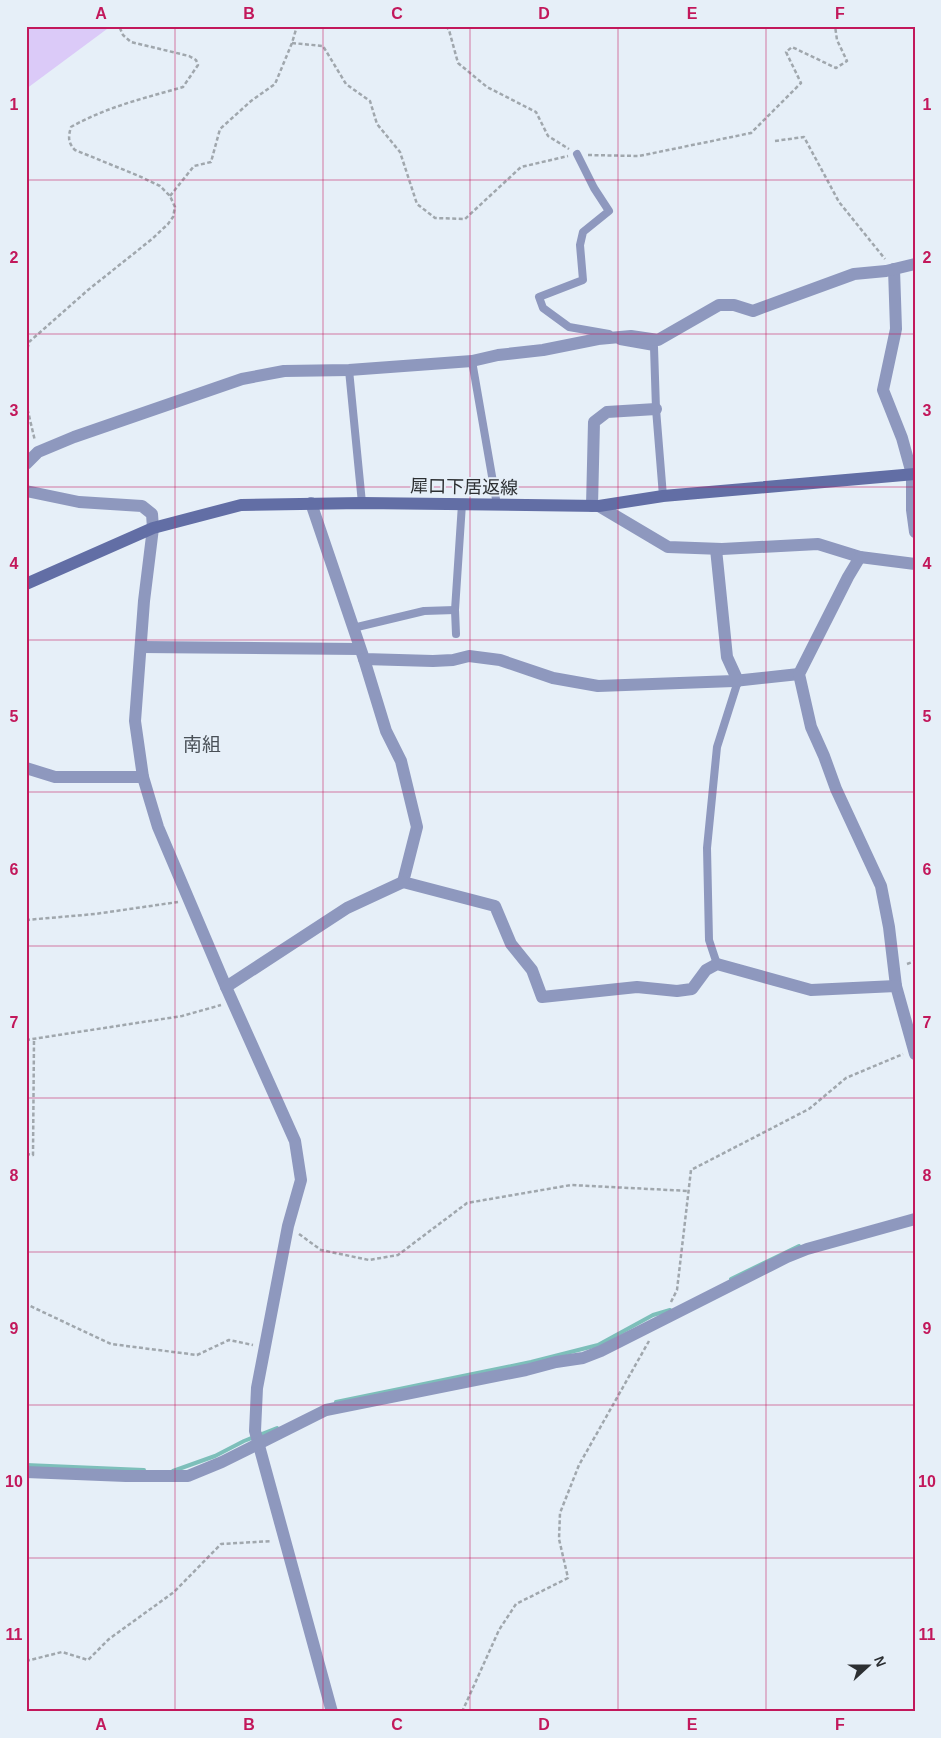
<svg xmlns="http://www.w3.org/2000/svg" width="941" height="1738" viewBox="0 0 941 1738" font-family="Arial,'Noto Sans JP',sans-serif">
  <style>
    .green { fill: #dbcaf8 }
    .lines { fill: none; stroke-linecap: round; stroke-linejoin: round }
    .stream { stroke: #7dbfba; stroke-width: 4 }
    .path { stroke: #a0a7ad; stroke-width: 2.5; stroke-dasharray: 4 2.5; stroke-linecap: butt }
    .lane { stroke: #8e98be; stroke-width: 8 }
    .street { stroke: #8e98be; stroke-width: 12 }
    .secondary { stroke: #626ea5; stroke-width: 12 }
    .grid { fill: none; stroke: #c2185b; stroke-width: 1; stroke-opacity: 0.55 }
    .labels { text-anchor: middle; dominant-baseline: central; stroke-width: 4; stroke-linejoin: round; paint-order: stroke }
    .street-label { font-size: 18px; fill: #2c2f32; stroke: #e6eff8 }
    .neighbourhood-label { font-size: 19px; fill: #495057; stroke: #e6eff8 }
    .neatline { fill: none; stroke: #c2185b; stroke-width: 2 }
    .grid-label { font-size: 16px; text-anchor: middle; font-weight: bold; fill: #c2185b }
  </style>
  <rect width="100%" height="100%" fill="#e6eff8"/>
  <!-- green -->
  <polygon class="green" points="26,26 111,26 26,89"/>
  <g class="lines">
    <!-- stream -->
    <g class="stream">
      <polyline points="731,1279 799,1246"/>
      <polyline points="336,1402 531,1362 598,1345 653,1315 670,1310"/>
      <polyline points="26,1465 144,1470"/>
      <polyline points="173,1471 215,1456 244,1441 277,1428"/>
    </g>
    <!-- path -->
    <g class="path">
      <polyline points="446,26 449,30 458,63 487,87 536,112 548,136 569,149"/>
      <polyline points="292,43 323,46 346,84 370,101 377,124 400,152 417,204 435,218 465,219 521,167 568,156"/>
      <polyline points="775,141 804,137 839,202 885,259"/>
      <polyline points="588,155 639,156 751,133 801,83 786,52 792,47 836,68 847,61 837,40 835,26"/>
      <polyline points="170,196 194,166 211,162 220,129 251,101 275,84 292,43 297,26"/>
      <path d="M26,355l3,-13 59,-52 64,-51 16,-15 5,-7 2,-10 -5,-11 -10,-10 -21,-10 -64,-26c-7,-7 -7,-13 -4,-23 35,-20 74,-29 112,-40l15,-22 -2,-5 -7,-4 -58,-14 -8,-7 -4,-9"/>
      <polyline points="26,403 35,441"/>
      <polyline points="26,920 95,914 178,902"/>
      <polyline points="907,964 915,961"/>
      <polyline points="26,1040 182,1016 221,1005"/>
      <polyline points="26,1154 33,1155 34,1040"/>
      <polyline points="299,1234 321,1250 369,1260 398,1255 467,1203 571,1185 689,1191"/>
      <polyline points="671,1302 677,1290 691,1170 809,1109 846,1078 903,1054"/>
      <polyline points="26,1308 28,1305 111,1344 197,1355 229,1340 253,1345"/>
      <polyline points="26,1661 62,1652 88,1660 109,1639 174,1592 221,1544 272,1541"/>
      <polyline points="462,1712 499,1630 516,1604 568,1578 559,1539 560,1513 579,1465 649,1341"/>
    </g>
    <!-- lane -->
    <g class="lane">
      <polyline points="577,154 594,188 609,211 583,232 580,245 583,280 539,297 543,308 569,327 609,334"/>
      <polyline points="620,341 654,347 656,409 663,496"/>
      <polyline points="472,361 497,505"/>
      <polyline points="349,370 362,503"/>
      <polyline points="353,628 424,611 455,610"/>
      <polyline points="456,634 455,610 462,504"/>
      <polyline points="717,964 709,940 707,848 717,747 738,681"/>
    </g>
    <!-- street -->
    <g class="street">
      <polyline points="894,269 896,329 883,390 902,438 912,474 912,510 915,532"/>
      <polyline points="26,464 38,452 74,437 242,379 284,371 349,370 472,361 498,355 543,350 598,339 631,336 658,340 719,305 734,305 753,311 854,274 886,271 915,264"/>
      <polyline points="26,491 79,502 142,506 152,514 153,528 144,601 135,721 143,777 158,827 226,987 295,1141 301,1180 288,1226 257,1388 255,1431 332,1712"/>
      <polyline points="311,503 364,659 433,661 453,660 469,656 500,660 553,678 598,686 734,681 799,674"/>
      <polyline points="592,506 594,422 607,412 656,409"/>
      <polyline points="599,506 668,547 722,549 818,544 860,557 915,564"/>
      <polyline points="716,549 727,657 738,681"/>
      <polyline points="860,557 848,577 799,674 811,727 824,756 836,789 881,886 889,927 896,986 915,1054"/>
      <polyline points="141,647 360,649"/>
      <polyline points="364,659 386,731 401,761 417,827 403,882 495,906 511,944 532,970 542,997 637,987 677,991 692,989 706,970 717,964 811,990 896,986"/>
      <polyline points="26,768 55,777 143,777"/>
      <polyline points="226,987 347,908 403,882"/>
      <polyline points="26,1472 126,1476 188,1476 222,1462 326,1410 526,1370 556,1362 583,1358 601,1351 787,1257 807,1249 915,1219"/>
    </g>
    <!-- secondary -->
    <polyline class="secondary" points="26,584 153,528 241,505 362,503 599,506 663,496 915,474"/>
  </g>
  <!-- grid -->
  <path class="grid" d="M175,26v1686M323,26v1686M470,26v1686M618,26v1686M766,26v1686M26,180h889M26,334h889M26,487h889M26,640h889M26,792h889M26,946h889M26,1098h889M26,1252h889M26,1405h889M26,1558h889"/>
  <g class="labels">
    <!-- street labels -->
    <g class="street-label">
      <text transform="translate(464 487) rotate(1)">犀口下居返線</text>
    </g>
    <!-- neighbourhood labels -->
    <g class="neighbourhood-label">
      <text x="202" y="744">南組</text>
    </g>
  </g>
  <!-- border -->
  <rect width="941" height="1738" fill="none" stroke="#e6eff8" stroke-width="55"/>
  <!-- north arrow -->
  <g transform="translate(868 1666) rotate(69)" stroke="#e6eff8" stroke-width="4" paint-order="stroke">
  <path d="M0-4L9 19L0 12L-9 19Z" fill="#2c2f32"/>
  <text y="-8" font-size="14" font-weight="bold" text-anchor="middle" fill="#2c2f32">N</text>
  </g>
  <rect x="28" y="28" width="886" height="1682" class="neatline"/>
  <g class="grid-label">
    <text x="101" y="19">A</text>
    <text x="249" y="19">B</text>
    <text x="397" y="19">C</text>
    <text x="544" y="19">D</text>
    <text x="692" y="19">E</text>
    <text x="840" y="19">F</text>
    <text x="14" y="110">1</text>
    <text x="927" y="110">1</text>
    <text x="14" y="263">2</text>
    <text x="927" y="263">2</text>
    <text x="14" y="416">3</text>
    <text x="927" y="416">3</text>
    <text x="14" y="569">4</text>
    <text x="927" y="569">4</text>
    <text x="14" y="722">5</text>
    <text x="927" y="722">5</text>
    <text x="14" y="875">6</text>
    <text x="927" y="875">6</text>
    <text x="14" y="1028">7</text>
    <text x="927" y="1028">7</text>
    <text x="14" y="1181">8</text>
    <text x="927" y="1181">8</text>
    <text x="14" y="1334">9</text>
    <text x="927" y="1334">9</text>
    <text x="14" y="1487">10</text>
    <text x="927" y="1487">10</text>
    <text x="14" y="1640">11</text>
    <text x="927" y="1640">11</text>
    <text x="101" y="1730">A</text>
    <text x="249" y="1730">B</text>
    <text x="397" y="1730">C</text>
    <text x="544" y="1730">D</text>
    <text x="692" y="1730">E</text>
    <text x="840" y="1730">F</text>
  </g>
</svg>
